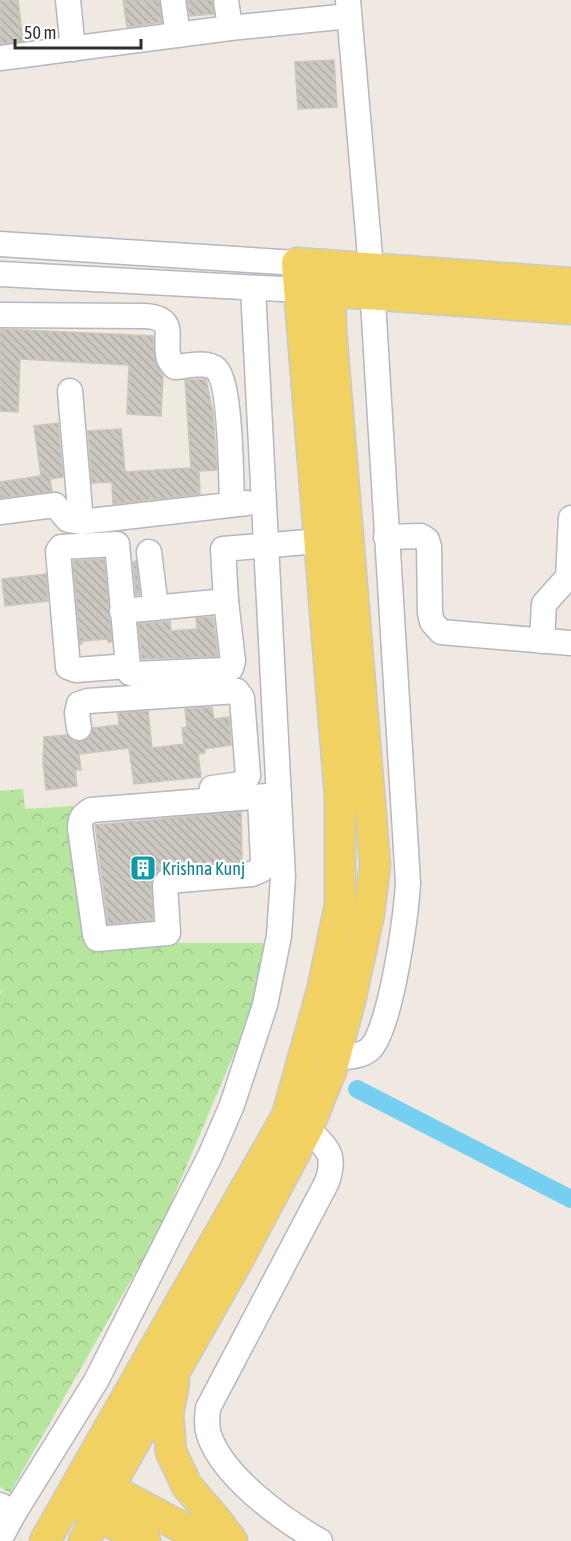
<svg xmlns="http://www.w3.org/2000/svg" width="571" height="1541" viewBox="0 0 571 1541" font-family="'Asap Condensed',sans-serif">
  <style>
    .park { fill: url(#park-crowns) }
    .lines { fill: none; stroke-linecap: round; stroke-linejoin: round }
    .canal { stroke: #75cff0; stroke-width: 18 }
    .building { fill: url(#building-back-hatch); stroke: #cbc5ba; stroke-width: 1.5 }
    .minor-casing { stroke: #b4b7c1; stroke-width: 27 }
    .major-casing { stroke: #c9c9c9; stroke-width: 33 }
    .minor { stroke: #fff; stroke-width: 24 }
    .major { stroke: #f2d163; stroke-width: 30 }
    .labels { text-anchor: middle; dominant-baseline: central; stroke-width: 5; stroke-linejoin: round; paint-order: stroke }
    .culture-label { font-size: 18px; fill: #0d838f; stroke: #fff; text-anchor: start }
  </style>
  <defs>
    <pattern id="park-crowns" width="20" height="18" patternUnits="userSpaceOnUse" patternTransform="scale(1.5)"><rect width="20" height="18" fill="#b6e59e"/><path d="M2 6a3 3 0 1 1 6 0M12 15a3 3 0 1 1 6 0" fill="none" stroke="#9dc588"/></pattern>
    <pattern id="building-back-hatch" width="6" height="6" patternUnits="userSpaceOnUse" patternTransform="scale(1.5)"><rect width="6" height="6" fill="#cbc7bf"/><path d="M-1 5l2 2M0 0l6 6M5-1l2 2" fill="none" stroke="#afaba4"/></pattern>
  </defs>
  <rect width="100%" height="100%" fill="#efe9e1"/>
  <!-- park -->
  <polygon class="park" points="23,789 25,809 74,806 92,943 274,943 252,1011 160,1229 10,1493 0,1487 0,994 3,988 0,992 0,791"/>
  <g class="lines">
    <!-- canal -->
    <polyline class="canal" points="357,1089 571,1199"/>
  </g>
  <!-- building -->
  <g class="building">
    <polygon points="0,0 18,0 23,41 0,44"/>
    <polygon points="123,0 159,0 162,22 127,27"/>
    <polygon points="187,0 212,0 214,14 190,16"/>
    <polygon points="334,60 337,107 298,109 295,62"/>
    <polygon points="0,329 153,336 155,362 163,375 161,416 127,414 129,365 20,359 18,412 0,411"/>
    <polygon points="206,379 213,413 217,470 199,471 200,494 113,504 112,482 92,483 88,431 121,429 125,472 191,468 185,380"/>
    <polygon points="58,423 63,477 50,479 52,491 0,498 0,482 41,476 34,426"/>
    <polygon points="104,559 112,642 108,642 108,639 82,641 82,644 80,644 73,561"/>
    <polygon points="136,561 140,595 136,595 133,562"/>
    <polygon points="46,574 48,601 5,606 2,579"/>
    <polygon points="213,617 218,656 142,659 138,624 170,621 171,631 197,629 196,618"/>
    <polygon points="212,707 214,719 229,717 231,745 204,749 205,753 198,754 201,777 134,784 129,748 79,754 81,770 75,770 77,786 46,790 43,762 44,737 67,735 73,741 81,742 88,739 93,728 119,725 118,713 148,711 152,748 184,744 182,728 187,727 185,709"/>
    <polygon points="241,812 242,861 162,868 154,876 151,885 153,920 108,924 95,825"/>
  </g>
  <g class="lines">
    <defs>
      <g id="minor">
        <polyline points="68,0 73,49"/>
        <polyline points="173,0 178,35"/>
        <polyline points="226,0 230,28"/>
        <polyline points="0,58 230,28 349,16"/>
        <polyline points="0,244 297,263"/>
        <polyline points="0,274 299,290"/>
        <path d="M0,315l145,1c34,2 18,23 24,43 0,1 5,7 6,8 12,-1 32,-6 41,2 15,13 15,111 16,135"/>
        <polyline points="70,391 81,522"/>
        <polyline points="0,512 55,505 68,520 81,522 247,503"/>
        <polyline points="386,537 421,536 427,540 429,547 430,613 432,622 441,632 571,643"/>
        <polyline points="149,552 156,608"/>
        <polyline points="122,611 226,601"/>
        <polyline points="542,641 544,604 568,577 571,518"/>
        <polyline points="128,666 76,670 68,667 58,551 61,547 117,544 128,666 130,673 134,674 224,670 231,668 233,661 226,601 223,549 319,541"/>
        <polyline points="79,728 77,713 79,704 88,701 237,691 242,698 248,776 241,784 212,788"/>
        <path d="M260,797l3,65 -2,8 -9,4 -84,7 -3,4 3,48 -71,6 -2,-5 -15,-106c0,-10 3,-13 11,-18l188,-15"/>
        <path d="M335,1058c11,-1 26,-1 35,-9 21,-20 36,-134 38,-166l-37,-615 -23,-268"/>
        <path d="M308,1128c18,21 29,24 19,54l-119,226c-1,9 -2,18 1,27 14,42 74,85 111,106"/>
        <polyline points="0,1505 14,1513 0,1539"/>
        <polyline points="14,1513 96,1381 210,1156 232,1105 265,1005 279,936 283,877 253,288"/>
      </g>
      <g id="major">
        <polyline points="311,290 571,309"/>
        <polyline points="174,1383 168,1414 171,1452 187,1486 217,1521 232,1541"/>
        <polyline points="92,1479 207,1541"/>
        <polyline points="82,1507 145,1541"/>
        <polyline points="45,1541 287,1116 322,991 340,905 340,797 297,263 571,283"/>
        <polyline points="84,1541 98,1515 109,1487 238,1260 308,1128 332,1068 350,1001 369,914 375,865 331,330 330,266"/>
      </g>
    </defs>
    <!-- minor casing -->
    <use href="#minor" class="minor-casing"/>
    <!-- major casing -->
    <use href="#major" class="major-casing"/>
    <!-- minor -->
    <use href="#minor" class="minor"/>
    <!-- major -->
    <use href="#major" class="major"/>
  </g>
  <!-- icons -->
  <defs>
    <symbol id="building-square" viewBox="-11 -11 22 22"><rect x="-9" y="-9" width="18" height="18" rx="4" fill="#0f9aa8" stroke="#fff"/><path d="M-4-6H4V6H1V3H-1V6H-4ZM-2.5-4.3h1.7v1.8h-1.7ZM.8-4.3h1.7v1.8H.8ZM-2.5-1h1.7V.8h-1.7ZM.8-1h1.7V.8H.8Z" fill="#fff"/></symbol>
  </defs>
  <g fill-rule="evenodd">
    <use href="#building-square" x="128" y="853" width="30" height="30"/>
  </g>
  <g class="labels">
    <!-- culture labels -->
    <g class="culture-label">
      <text x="162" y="868">Krishna Kunj</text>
    </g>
  </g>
  <!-- scale -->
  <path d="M15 39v9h126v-9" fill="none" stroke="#2e2e2e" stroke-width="3"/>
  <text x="24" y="39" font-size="18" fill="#2e2e2e" stroke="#ffffff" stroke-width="4.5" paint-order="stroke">50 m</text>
</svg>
